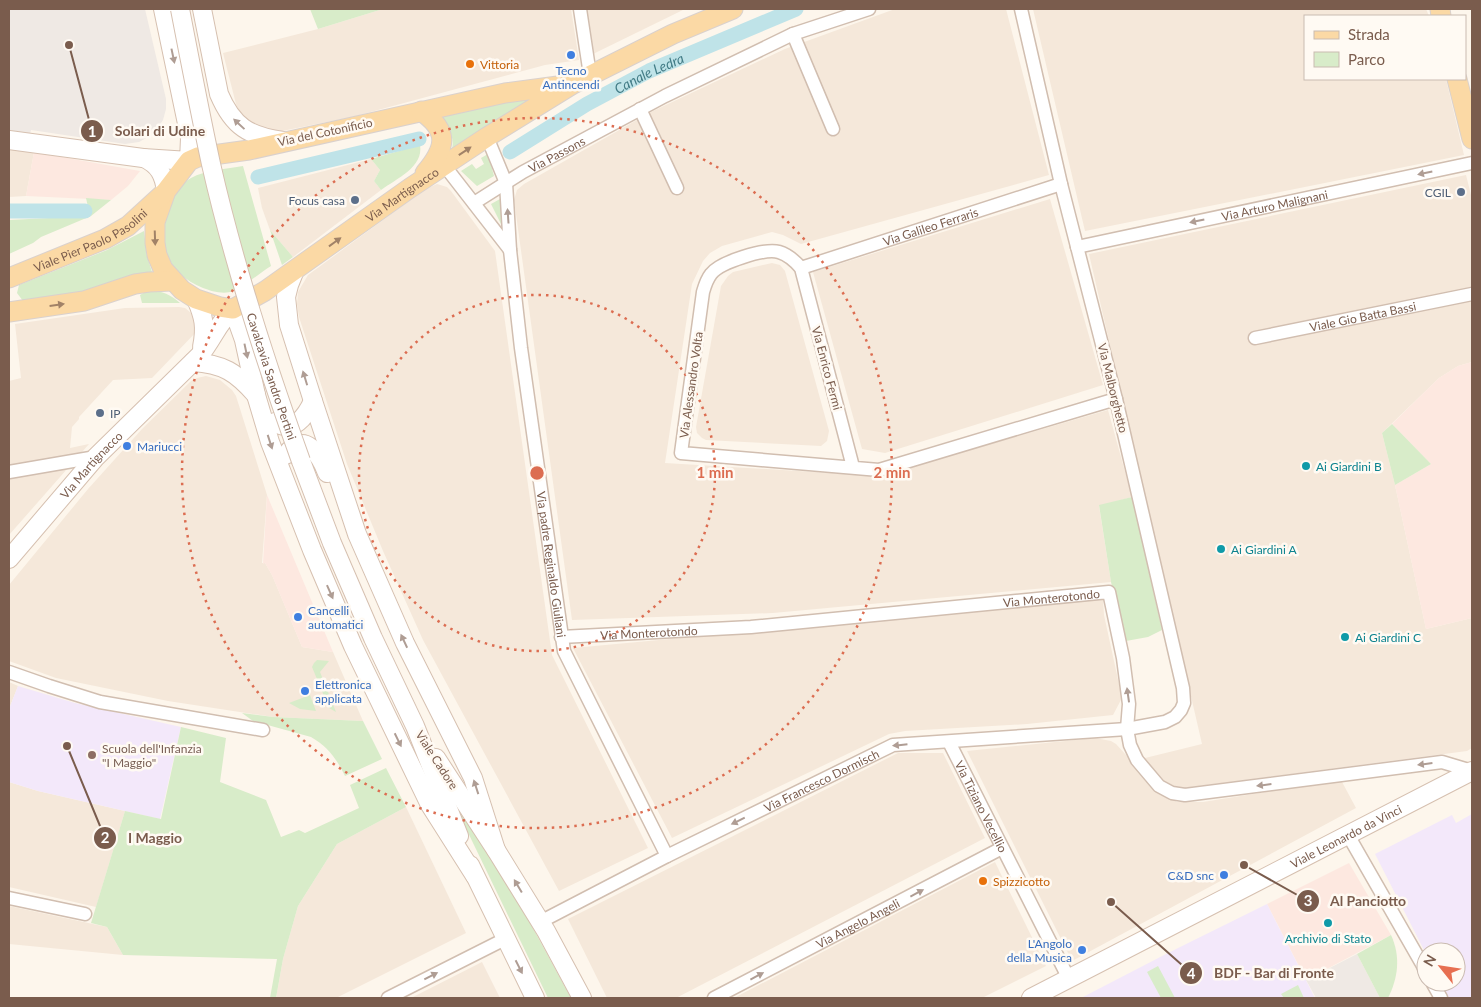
<svg xmlns="http://www.w3.org/2000/svg" width="1481" height="1007" viewBox="0 0 1481 1007" font-family="Lato,sans-serif">
  <style>
    .residential { fill: #f5e8da }
    .commercial { fill: #fde8e0 }
    .industrial { fill: #efe9e4 }
    .education { fill: #f3e8fa }
    .green { fill: #d8ecc9 }
    .lines { fill: none; stroke-linecap: round; stroke-linejoin: round }
    .canal { stroke: #bfe3e8; stroke-width: 15 }
    .minor-casing { stroke: #d1beb0; stroke-width: 15 }
    .secondary-casing { stroke: #d6c0b0; stroke-width: 20 }
    .primary-casing { stroke: #dad1cd; stroke-width: 21 }
    .minor { stroke: #fff; stroke-width: 12 }
    .secondary { stroke: #fff; stroke-width: 18 }
    .primary { stroke: #fbd9a5; stroke-width: 19 }
    .secondary-bridge-casing { stroke: #d6c0b0; stroke-width: 20; stroke-linecap: butt }
    .secondary-bridge { stroke: #fff; stroke-width: 18 }
    .oneway { fill: #af9d94 }
    .oneway2 { fill: #a18267 }
    .ring { fill: none; stroke: #dc6d51; stroke-width: 2.5; stroke-dasharray: 2.5 5 }
    .shop-dot { fill: #3f7fe0; stroke: #fffaf3; stroke-width: 2 }
    .food-dot { fill: #e8710a; stroke: #fffaf3; stroke-width: 2 }
    .service-dot { fill: #5c6f8a; stroke: #fffaf3; stroke-width: 2 }
    .culture-dot { fill: #0f9aa8; stroke: #fffaf3; stroke-width: 2 }
    .education-dot { fill: #8d6e63; stroke: #fffaf3; stroke-width: 2 }
    .labels { text-anchor: middle; dominant-baseline: central; stroke-width: 5; stroke-linejoin: round; paint-order: stroke }
    .food-label { font-size: 12px; fill: #c56008; stroke: #fffaf3; text-anchor: start }
    .shop-label { font-size: 12px; fill: #366cbe; stroke: #fffaf3; text-anchor: start }
    .street-label { font-size: 12px; fill: #7a5c4d; stroke: #fffaf3 }
    .service-label { font-size: 12px; fill: #4e5e75; stroke: #fffaf3; text-anchor: end }
    .culture-label { font-size: 12px; fill: #0d838f; stroke: #fffaf3; text-anchor: start }
    .education-label { font-size: 12px; fill: #785e54; stroke: #fffaf3; text-anchor: start }
    .water-label { font-size: 14px; font-style: italic; fill: #437c86; stroke: #fffaf3 }
    .centre { fill: #dc6d51; stroke: #fffaf3; stroke-width: 2.5 }
    .ring-label { font-size: 15px; text-anchor: middle; font-weight: bold; fill: #dc6d51; stroke: #fffaf3; stroke-width: 5; stroke-linejoin: round; paint-order: stroke }
    .leader { fill: none; stroke: #7a5c4d; stroke-width: 2 }
    .callout-dot { fill: #7a5c4d; stroke: #fffaf3; stroke-width: 2 }
    .mark-label { font-size: 15px; text-anchor: middle; font-weight: bold; fill: #fff }
    .callout-label { font-size: 14px; text-anchor: middle; font-weight: bold; fill: #7a5c4d; stroke: #fffaf3; stroke-width: 5; stroke-linejoin: round; paint-order: stroke }
  </style>
  <rect width="100%" height="100%" fill="#fdf6ec"/>
  <!-- residential -->
  <g class="residential">
    <polygon points="383,9 571,9 579,60 545,65 352,117 282,131 263,129 246,120 240,113 236,104 223,53 318,29"/>
    <polygon points="584,9 685,9 591,55"/>
    <polygon points="895,9 1006,9 1049,175 801,244 783,235 772,232 722,246 710,253 703,261 692,284 665,463 880,476 1108,410 1132,497 1099,506 1111,582 773,613 572,620 515,207 514,200 517,190 524,184 651,112 785,49"/>
    <polygon points="1033,9 1426,9 1429,16 1305,16 1305,79 1446,79 1464,155 1085,231"/>
    <polygon points="9,149 34,152 26,196 9,197"/>
    <polygon points="371,159 380,170 374,181 381,190 293,257 270,230 262,208 258,188"/>
    <polygon points="1466,175 1472,199 1472,362 1458,366 1439,378 1382,433 1395,485 1426,629 1472,618 1472,748 1467,751 1183,788 1165,785 1141,759 1202,744 1089,254"/>
    <polygon points="437,184 447,187 451,191 495,251 552,655 648,848 559,891 423,640 383,551 347,464 299,317 297,304 298,292 308,275 424,190"/>
    <polygon points="1050,199 1103,385 885,453 862,449 813,272"/>
    <polygon points="772,263 780,265 785,271 829,431 827,441 821,446 706,440 702,438 697,433 696,427 721,286 728,276 733,272"/>
    <polygon points="179,307 185,308 191,313 195,318 197,331 152,378 113,380 79,417 79,419 72,427 70,448 89,444 9,535 9,381 21,378 15,324 125,308"/>
    <polygon points="206,376 220,380 232,390 236,396 267,495 262,563 265,563 272,575 302,647 333,652 363,721 273,717 168,701 56,678 9,661 9,585 88,489 142,429 191,381 197,378"/>
    <polygon points="1103,599 1104,615 1122,698 1113,715 1027,724 905,731 889,734 672,838 573,648"/>
    <polygon points="9,682 18,686 9,709"/>
    <polygon points="1095,738 1111,741 1116,744 1160,792 1177,802 1203,802 1341,780 1356,808 1072,961 967,751"/>
    <polygon points="898,753 943,753 985,838 676,998 607,998 568,919"/>
    <polygon points="9,782 38,791 125,811 96,907 9,887"/>
    <polygon points="406,807 466,933 336,998 276,998 283,959 298,906 337,844"/>
    <polygon points="995,862 1046,966 982,998 734,998"/>
    <polygon points="9,906 107,927 123,955 9,944"/>
    <polygon points="482,962 500,998 411,998"/>
  </g>
  <!-- commercial -->
  <g class="commercial">
    <polygon points="34,152 140,171 128,186 111,200 26,196"/>
    <polygon points="1472,362 1472,618 1426,629 1395,485 1431,464 1392,424 1439,378 1458,366"/>
    <polygon points="267,495 333,652 302,647 272,575 265,563 263,564"/>
    <polygon points="1349,863 1391,935 1306,980 1267,904"/>
  </g>
  <!-- industrial -->
  <g class="industrial">
    <polygon points="9,9 145,9 166,99 166,109 163,120 157,129 150,136 139,142 125,144 31,130 30,134 9,130"/>
    <polygon points="1357,954 1380,998 1316,998 1306,980"/>
  </g>
  <!-- education -->
  <g class="education">
    <polygon points="18,686 75,703 181,727 160,819 38,791 9,782 9,709"/>
    <polygon points="1472,814 1472,998 1448,998 1440,982 1456,982 1456,952 1426,952 1426,954 1375,854 1452,815 1456,823"/>
    <polygon points="1267,904 1315,998 1081,998 1166,954"/>
  </g>
  <!-- green -->
  <g class="green">
    <polygon points="310,9 383,9 318,29"/>
    <path d="M549,93l-98,60c5,-15 -2,-28 -13,-39z"/>
    <path d="M420,145c4,22 -24,34 -39,45l-7,-9 6,-11 -9,-11z"/>
    <polygon points="488,154 494,176 477,186 461,171 472,164 476,169 484,164 481,158"/>
    <path d="M243,166l28,100c-11,7 -26,20 -38,25 -9,4 -22,0 -30,-3 -38,-15 -50,-52 -31,-87 4,-9 10,-18 19,-23 14,-8 36,-9 52,-12z"/>
    <polygon points="86,198 111,200 91,216 41,237 33,243 9,254 9,220 90,216"/>
    <polygon points="500,199 502,226 491,204"/>
    <polygon points="270,230 293,257 282,265"/>
    <path d="M144,231l3,25 5,16c-22,2 -42,13 -63,19 -22,5 -45,6 -66,10l-6,-8 2,-8 88,-35z"/>
    <path d="M147,291c14,-1 22,3 33,12h-38l-2,-8z"/>
    <polygon points="1392,424 1431,464 1395,485 1382,433"/>
    <polygon points="1132,497 1162,630 1148,637 1126,641 1111,582 1099,505"/>
    <polygon points="317,660 329,661 320,672 336,712 329,708 312,667 314,663"/>
    <polygon points="310,695 316,711 300,709 289,703"/>
    <path d="M242,713l31,4 90,4 19,38 -37,17c-8,-17 -18,-30 -34,-39l-58,-16z"/>
    <polygon points="181,727 226,738 220,782 266,800 281,837 299,830 305,833 359,808 350,785 386,768 406,807 337,844 298,906 283,959 276,998 270,998 277,959 123,955 107,927 91,923 125,811 161,819"/>
    <polygon points="445,785 516,897 571,998 548,998"/>
    <path d="M1391,935c10,22 7,43 -3,63h-8l-23,-44z"/>
    <polygon points="1158,966 1175,998 1161,998 1147,972"/>
    <polygon points="1298,985 1304,998 1284,998 1281,994"/>
  </g>
  <g class="lines">
    <!-- canal -->
    <g class="canal">
      <path id="s1" d="M510,152l77,-48 62,-33 147,-62"/>
      <polyline points="258,177 419,139"/>
      <polyline points="9,211 85,211"/>
    </g>
    <defs>
      <g id="minor">
        <polyline points="580,9 590,75"/>
        <polyline points="793,34 833,129"/>
        <polyline points="640,109 677,188"/>
        <path id="s2" d="M487,137l19,46 4,67 11,98 43,303 103,205"/>
        <polyline points="444,165 510,250"/>
        <path id="s3" d="M474,203l49,-31 142,-76 128,-62 76,-25"/>
        <path id="s4" d="M1077,247l395,-84"/>
        <path id="s5" d="M801,268l260,-84"/>
        <path id="s6" d="M1255,338l217,-44"/>
        <path d="M853,467l-52,-199c-6,-7 -12,-13 -22,-16 -14,-4 -59,10 -68,22 -4,5 -6,11 -8,18l-22,161 198,17 237,-71"/>
        <polyline points="9,472 96,457"/>
        <path id="s7" d="M561,637l190,-10 358,-35 14,66 6,46 -2,25 3,16 7,15 22,26 13,7 13,2 257,-33 30,9"/>
        <polyline points="9,672 49,686 100,702 263,730"/>
        <path id="s8" d="M949,742l120,237"/>
        <polyline points="1348,835 1426,971"/>
        <polyline points="9,898 85,914"/>
        <path id="s9" d="M540,922l127,-66 226,-111 234,-16 38,-7 10,-5 6,-7 3,-7 -1,-15 -67,-289 -55,-215 -40,-175"/>
        <polyline points="1432,982 1441,998"/>
        <polyline points="388,998 505,939"/>
        <path id="s10" d="M714,998l288,-150"/>
      </g>
      <g id="secondary">
        <path d="M202,9l17,85c14,33 30,42 64,47"/>
        <polyline points="9,140 143,158 189,161 190,138 163,9"/>
        <path d="M144,158c15,7 20,17 22,33"/>
        <polyline points="295,270 289,285 286,297 289,325 313,401 357,534 405,643 473,778 496,850"/>
        <path d="M196,299c8,18 10,28 6,48"/>
        <path d="M193,362c30,2 43,10 63,33"/>
        <path d="M275,422c18,13 31,-6 38,-21"/>
        <path d="M286,455c18,-26 34,0 41,18"/>
        <polyline points="301,461 332,543 373,638 415,726 459,836"/>
        <path id="s11" d="M9,559l87,-102 104,-102c13,-16 18,-32 33,-46l11,31 12,55 14,47 42,108 41,96 77,159 45,71"/>
        <polyline points="436,758 496,850 546,931 582,998"/>
        <polyline points="470,865 535,998"/>
        <path id="s12" d="M1031,998l441,-227"/>
      </g>
      <g id="primary">
        <polyline points="1440,9 1441,16"/>
        <polyline points="1457,79 1472,139"/>
        <path id="s13" d="M573,84l-68,9 -256,57 -51,7 -9,4 -23,30 -11,31v21l2,12 6,14 19,21 14,9 24,8 13,2 32,-18 145,-103 77,-51 86,-53 100,-50 60,-25"/>
        <path d="M421,111c29,20 25,37 4,62"/>
        <path id="s14" d="M9,278l96,-39 23,-13 35,-32"/>
        <polyline points="9,312 84,301 135,284 149,282 172,281"/>
      </g>
    </defs>
    <!-- minor casing -->
    <use href="#minor" class="minor-casing"/>
    <!-- secondary casing -->
    <use href="#secondary" class="secondary-casing"/>
    <!-- primary casing -->
    <use href="#primary" class="primary-casing"/>
    <!-- minor -->
    <use href="#minor" class="minor"/>
    <!-- secondary -->
    <use href="#secondary" class="secondary"/>
    <!-- primary -->
    <use href="#primary" class="primary"/>
    <defs>
      <g id="secondary-bridge">
        <path id="s15" d="M180,9c10,52 20,104 31,155 23,101 55,200 90,297"/>
      </g>
    </defs>
    <!-- secondary-bridge casing -->
    <use href="#secondary-bridge" class="secondary-bridge-casing"/>
    <!-- secondary-bridge -->
    <use href="#secondary-bridge" class="secondary-bridge"/>
  </g>
  <!-- one-way arrows -->
  <defs><path id="oneway-solid" d="M-6-.8H1V-3.2L6.5 0L1 3.2V.8H-6Z" transform="scale(1.25)"/></defs>
  <g class="oneway">
    <use href="#oneway-solid" transform="translate(173 56) rotate(78)"/>
    <use href="#oneway-solid" transform="translate(239 124) rotate(-137)"/>
    <use href="#oneway-solid" transform="translate(1425 173) rotate(168)"/>
    <use href="#oneway-solid" transform="translate(508 216) rotate(-94)"/>
    <use href="#oneway-solid" transform="translate(1197 221) rotate(168)"/>
    <use href="#oneway-solid" transform="translate(246 351) rotate(78)"/>
    <use href="#oneway-solid" transform="translate(305 378) rotate(-107)"/>
    <use href="#oneway-solid" transform="translate(270 442) rotate(72)"/>
    <use href="#oneway-solid" transform="translate(330 592) rotate(66)"/>
    <use href="#oneway-solid" transform="translate(404 641) rotate(-115)"/>
    <use href="#oneway-solid" transform="translate(1128 695) rotate(-98)"/>
    <use href="#oneway-solid" transform="translate(398 740) rotate(64)"/>
    <use href="#oneway-solid" transform="translate(900 745) rotate(174)"/>
    <use href="#oneway-solid" transform="translate(1425 764) rotate(173)"/>
    <use href="#oneway-solid" transform="translate(1264 785) rotate(173)"/>
    <use href="#oneway-solid" transform="translate(476 787) rotate(-108)"/>
    <use href="#oneway-solid" transform="translate(738 821) rotate(154)"/>
    <use href="#oneway-solid" transform="translate(518 886) rotate(-121)"/>
    <use href="#oneway-solid" transform="translate(917 893) rotate(-28)"/>
    <use href="#oneway-solid" transform="translate(519 967) rotate(63)"/>
    <use href="#oneway-solid" transform="translate(431 976) rotate(-27)"/>
    <use href="#oneway-solid" transform="translate(757 976) rotate(-28)"/>
  </g>
  <g class="oneway2">
    <use href="#oneway-solid" transform="translate(465 151) rotate(-34)"/>
    <use href="#oneway-solid" transform="translate(155 238) rotate(88)"/>
    <use href="#oneway-solid" transform="translate(335 242) rotate(-36)"/>
    <use href="#oneway-solid" transform="translate(57 305) rotate(-8)"/>
  </g>
  <!-- distance rings -->
  <g class="ring">
    <circle cx="537" cy="473" r="178"/>
    <circle cx="537" cy="473" r="355"/>
  </g>
  <!-- markers -->
  <g class="shop-dot">
    <circle cx="571" cy="55" r="5"/>
    <circle cx="127" cy="446" r="5"/>
    <circle cx="298" cy="617" r="5"/>
    <circle cx="305" cy="691" r="5"/>
    <circle cx="1224" cy="875" r="5"/>
    <circle cx="1082" cy="950" r="5"/>
  </g>
  <g class="food-dot">
    <circle cx="470" cy="64" r="5"/>
    <circle cx="983" cy="881" r="5"/>
  </g>
  <g class="service-dot">
    <circle cx="1461" cy="192" r="5"/>
    <circle cx="355" cy="200" r="5"/>
    <circle cx="100" cy="413" r="5"/>
  </g>
  <g class="culture-dot">
    <circle cx="1306" cy="466" r="5"/>
    <circle cx="1221" cy="549" r="5"/>
    <circle cx="1345" cy="637" r="5"/>
    <circle cx="1328" cy="923" r="5"/>
  </g>
  <circle class="education-dot" cx="92" cy="755" r="5"/>
  <g class="labels">
    <!-- food labels -->
    <g class="food-label">
      <text x="480" y="64">Vittoria</text>
      <text x="993" y="881">Spizzicotto</text>
    </g>
    <!-- shop labels -->
    <g class="shop-label">
      <text x="571" y="70" text-anchor="middle">Tecno<tspan x="571" dy="14">Antincendi</tspan></text>
      <text x="137" y="446">Mariucci</text>
      <text x="308" y="610">Cancelli<tspan x="308" dy="14">automatici</tspan></text>
      <text x="315" y="684">Elettronica<tspan x="315" dy="14">applicata</tspan></text>
      <text x="1214" y="875" text-anchor="end">C&amp;D snc</text>
      <text x="1072" y="943" text-anchor="end">L'Angolo<tspan x="1072" dy="14">della Musica</tspan></text>
    </g>
    <!-- street labels -->
    <g class="street-label">
      <text transform="translate(325 132) rotate(-12)">Via del Cotonificio</text>
      <text stroke="none"><textPath href="#s3" startOffset="96">Via Passons</textPath></text>
      <text stroke="none"><textPath href="#s13" startOffset="799">Via Martignacco</textPath></text>
      <text stroke="none"><textPath href="#s4" startOffset="202">Via Arturo Malignani</textPath></text>
      <text stroke="none"><textPath href="#s5" startOffset="136">Via Galileo Ferraris</textPath></text>
      <text stroke="none"><textPath href="#s14" startOffset="90">Viale Pier Paolo Pasolini</textPath></text>
      <text stroke="none"><textPath href="#s6" startOffset="110">Viale Gio Batta Bassi</textPath></text>
      <text transform="translate(827 368) rotate(75)">Via Enrico Fermi</text>
      <text stroke="none"><textPath href="#s15" startOffset="379">Cavalcavia Sandro Pertini</textPath></text>
      <text transform="translate(691 385) rotate(-82)">Via Alessandro Volta</text>
      <text transform="translate(1113 388) rotate(76)">Via Malborghetto</text>
      <text stroke="none"><textPath href="#s11" startOffset="125">Via Martignacco</textPath></text>
      <text stroke="none"><textPath href="#s2" startOffset="434">Via padre Reginaldo Giuliani</textPath></text>
      <text stroke="none"><textPath href="#s7" startOffset="492">Via Monterotondo</textPath></text>
      <text stroke="none"><textPath href="#s7" startOffset="88">Via Monterotondo</textPath></text>
      <text transform="translate(437 760) rotate(57)">Viale Cadore</text>
      <text stroke="none"><textPath href="#s9" startOffset="315">Via Francesco Dormisch</textPath></text>
      <text stroke="none"><textPath href="#s8" startOffset="72">Via Tiziano Vecellio</textPath></text>
      <text stroke="none"><textPath href="#s12" startOffset="354">Viale Leonardo da Vinci</textPath></text>
      <text stroke="none"><textPath href="#s10" startOffset="162">Via Angelo Angeli</textPath></text>
    </g>
    <!-- service labels -->
    <g class="service-label">
      <text x="1451" y="192">CGIL</text>
      <text x="345" y="200">Focus casa</text>
      <text x="110" y="413" text-anchor="start">IP</text>
    </g>
    <!-- culture labels -->
    <g class="culture-label">
      <text x="1316" y="466">Ai Giardini B</text>
      <text x="1231" y="549">Ai Giardini A</text>
      <text x="1355" y="637">Ai Giardini C</text>
      <text x="1328" y="938" text-anchor="middle">Archivio di Stato</text>
    </g>
    <!-- education labels -->
    <g class="education-label">
      <text x="102" y="748">Scuola dell'Infanzia<tspan x="102" dy="14">"I Maggio"</tspan></text>
    </g>
    <!-- water labels -->
    <g class="water-label">
      <text stroke="none"><textPath href="#s1" startOffset="160">Canale Ledra</textPath></text>
    </g>
  </g>
  <circle cx="537" cy="473" r="8" class="centre"/>
  <g class="ring-label">
    <text x="715" y="478">1 min</text>
    <text x="892" y="478">2 min</text>
  </g>
  <!-- callouts -->
  <path class="leader" d="M69 45L92 131M67 746L105 838M1244 865L1308 901M1111 902L1191 973"/>
  <g class="callout-dot">
    <circle cx="69" cy="45" r="5"/>
    <circle cx="67" cy="746" r="5"/>
    <circle cx="1244" cy="865" r="5"/>
    <circle cx="1111" cy="902" r="5"/>
    <circle cx="92" cy="131" r="12"/>
    <circle cx="105" cy="838" r="12"/>
    <circle cx="1308" cy="901" r="12"/>
    <circle cx="1191" cy="973" r="12"/>
  </g>
  <g class="mark-label">
    <text x="92" y="137">1</text>
    <text x="105" y="843">2</text>
    <text x="1308" y="906">3</text>
    <text x="1191" y="979">4</text>
  </g>
  <g class="callout-label">
    <text x="160" y="136">Solari di Udine</text>
    <text x="155" y="843">I Maggio</text>
    <text x="1368" y="906">Al Panciotto</text>
    <text x="1274" y="978">BDF - Bar di Fronte</text>
  </g>
  <!-- border -->
  <rect width="1481" height="1007" fill="none" stroke="#7a5c4d" stroke-width="20"/>
  <!-- legend -->
  <rect x="1304" y="15" width="162" height="65" fill="#fffaf3" stroke="#cabbb1"/>
  <rect x="1314" y="31" width="25" height="8" fill="#fbd9a5" stroke="#cabbb1"/>
  <text x="1348" y="40" font-size="15" fill="#7a5c4d">Strada</text>
  <rect x="1314" y="52" width="25" height="15" fill="#d8ecc9" stroke="#cabbb1"/>
  <text x="1348" y="65" font-size="15" fill="#7a5c4d">Parco</text>
  <!-- north arrow -->
  <g transform="translate(1441 967) rotate(300)"><circle r="24" fill="#fffaf3" stroke="#cabbb1"/>
  <path d="M0-4L9 19L0 12L-9 19Z" fill="#e76f51"/>
  <text y="-8" font-size="14" font-weight="bold" text-anchor="middle" fill="#7a5c4d">N</text>
  </g>
</svg>
